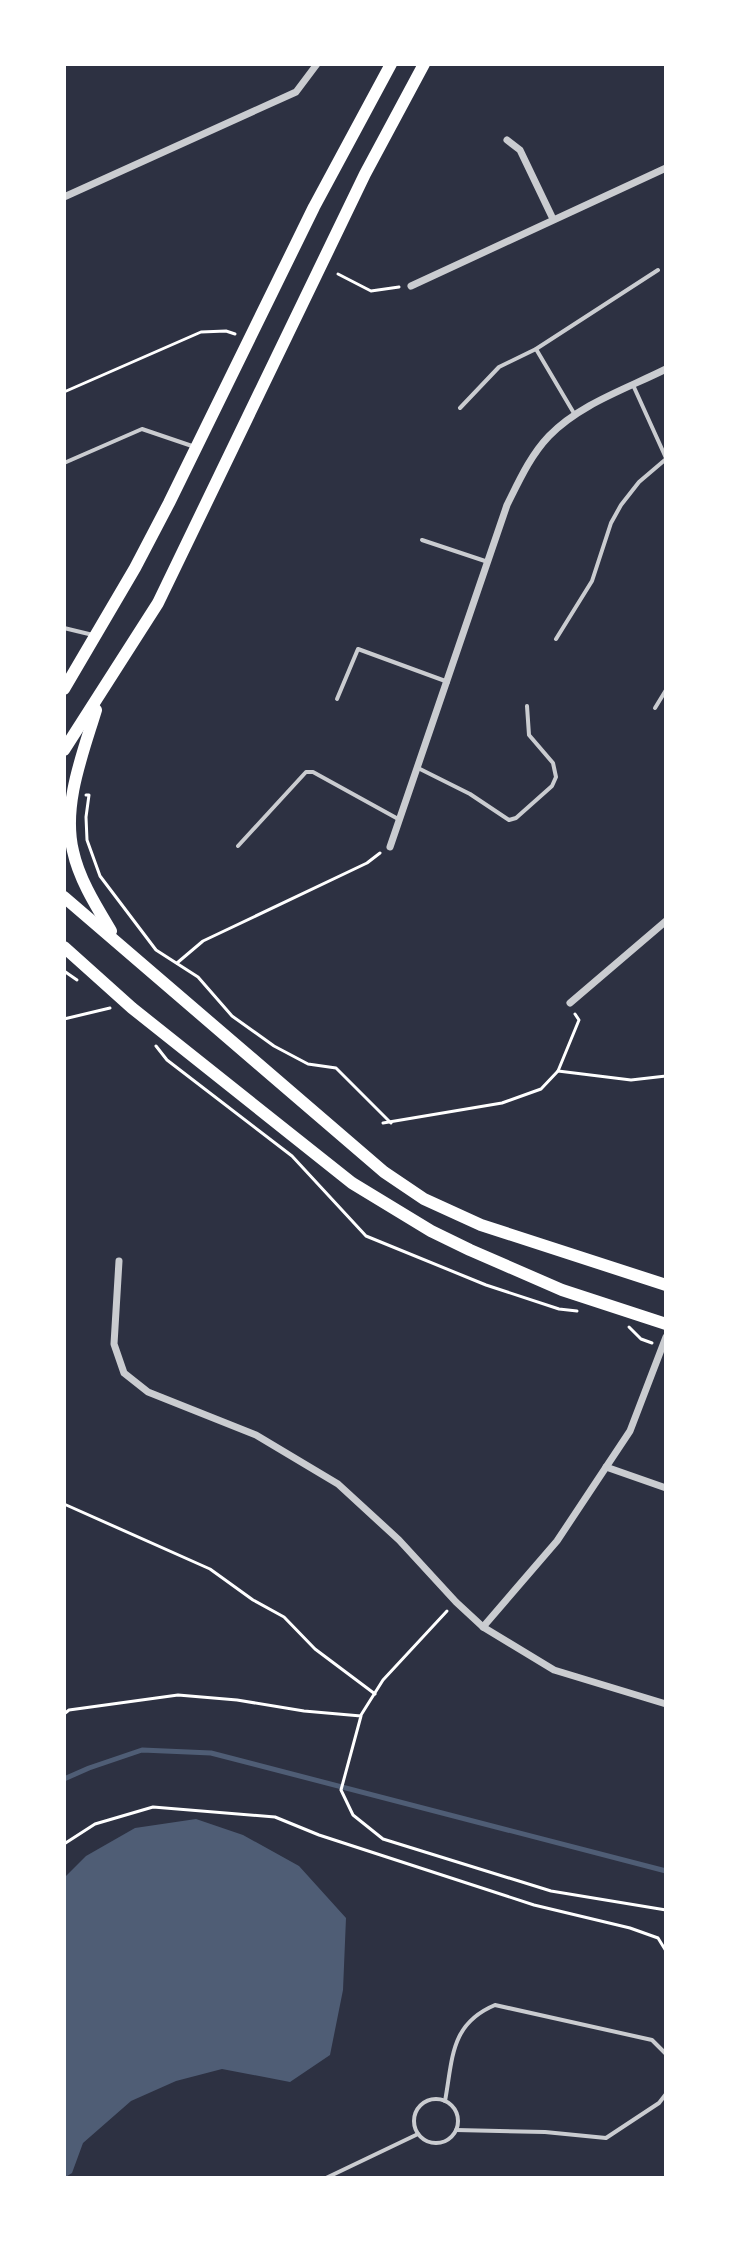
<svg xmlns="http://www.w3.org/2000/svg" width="730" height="2242" viewBox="0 0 730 2242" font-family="'Public Sans',sans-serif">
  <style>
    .water { fill: #4f5d75 }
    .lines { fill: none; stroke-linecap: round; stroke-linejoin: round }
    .stream { stroke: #4f5d75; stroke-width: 5 }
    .path { stroke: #fff; stroke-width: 3 }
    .service { stroke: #caccd0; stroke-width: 4 }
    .minor { stroke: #caccd0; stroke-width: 7 }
    .primary { stroke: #fff; stroke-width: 12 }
  </style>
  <rect width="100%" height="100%" fill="#2d3142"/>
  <!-- water -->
  <polygon class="water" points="196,1819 243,1835 299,1866 346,1918 343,1990 330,2055 290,2082 222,2069 176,2081 131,2101 83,2143 72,2173 64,2178 64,1878 86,1856 135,1828"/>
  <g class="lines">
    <!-- stream -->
    <polyline class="stream" points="64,1779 89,1768 142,1750 211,1753 666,1871"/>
    <!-- path -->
    <g class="path">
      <polyline points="338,274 371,291 399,287"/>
      <polyline points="64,392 201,332 226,331 235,334"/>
      <polyline points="86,795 89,795 86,817 87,840 100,876 156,950 198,977 232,1016 274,1046 308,1064 336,1068 391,1123"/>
      <polyline points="177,963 203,941 367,863 380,853"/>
      <polyline points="64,971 77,980"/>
      <polyline points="64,1019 110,1008"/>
      <polyline points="156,1046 167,1060 292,1156 366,1236 486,1285 559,1309 577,1311"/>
      <polyline points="558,1071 631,1080 666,1076"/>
      <polyline points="383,1123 502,1103 541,1089 558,1071 579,1020 575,1014"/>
      <polyline points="629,1327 641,1339 652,1343"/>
      <polyline points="64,1504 210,1569 253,1600 284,1617 315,1649 375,1694"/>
      <polyline points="64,1714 69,1710 178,1695 237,1700 304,1711 361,1716 341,1790 353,1815 383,1839 551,1891 666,1910"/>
      <polyline points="361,1715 383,1680 447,1611"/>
      <polyline points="64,1844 95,1824 153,1807 275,1817 319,1835 534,1905 630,1928 658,1938 666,1951"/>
    </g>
    <!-- service -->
    <g class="service">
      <polyline points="536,349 575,415"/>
      <polyline points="633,385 666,458"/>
      <polyline points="460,408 499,367 536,349 658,270"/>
      <polyline points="64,463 142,429 195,447"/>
      <polyline points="422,540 488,562"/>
      <polyline points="64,628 93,635"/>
      <polyline points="556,639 592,581 611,523 621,505 639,482 666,459"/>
      <polyline points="337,699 358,649 448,682"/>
      <polyline points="655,708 666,690"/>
      <polyline points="418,768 470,794 509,820 516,818 552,786 556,777 553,763 529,735 527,706"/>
      <polyline points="238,846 306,772 313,772 400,820"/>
      <circle cx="436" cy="2121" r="22"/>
      <path d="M445,2101c8,-43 5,-77 50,-96l157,35 14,14"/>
      <polyline points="456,2130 545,2132 606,2138 659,2103 666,2094"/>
      <polyline points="326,2178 418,2134"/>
    </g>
    <!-- minor -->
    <g class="minor">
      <polyline points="507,140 520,150 553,219"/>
      <polyline points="64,197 296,92 317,64"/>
      <polyline points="411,286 666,168"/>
      <path d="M390,847l117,-342c12,-24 23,-49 42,-69 31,-32 77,-47 117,-67"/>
      <polyline points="570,1003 666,921"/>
      <polyline points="119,1261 114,1344 124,1373 148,1392 256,1435 338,1484 399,1540 456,1602 483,1627 554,1670 666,1704"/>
      <polyline points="606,1467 666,1488"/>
      <polyline points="483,1627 557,1541 630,1431 666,1337"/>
    </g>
    <!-- primary -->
    <g class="primary">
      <polyline points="64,689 135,568 169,503 314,207 391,64"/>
      <path d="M96,710c-13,43 -34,95 -23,141 6,28 23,55 38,80"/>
      <polyline points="64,750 158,603 365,174 424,64"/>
      <polyline points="64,897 384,1172 424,1199 481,1225 666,1285"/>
      <polyline points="64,947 132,1008 352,1183 431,1231 470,1250 562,1290 666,1324"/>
    </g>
  </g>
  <!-- border -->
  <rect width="730" height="2242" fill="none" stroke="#ffffff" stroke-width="132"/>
</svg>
